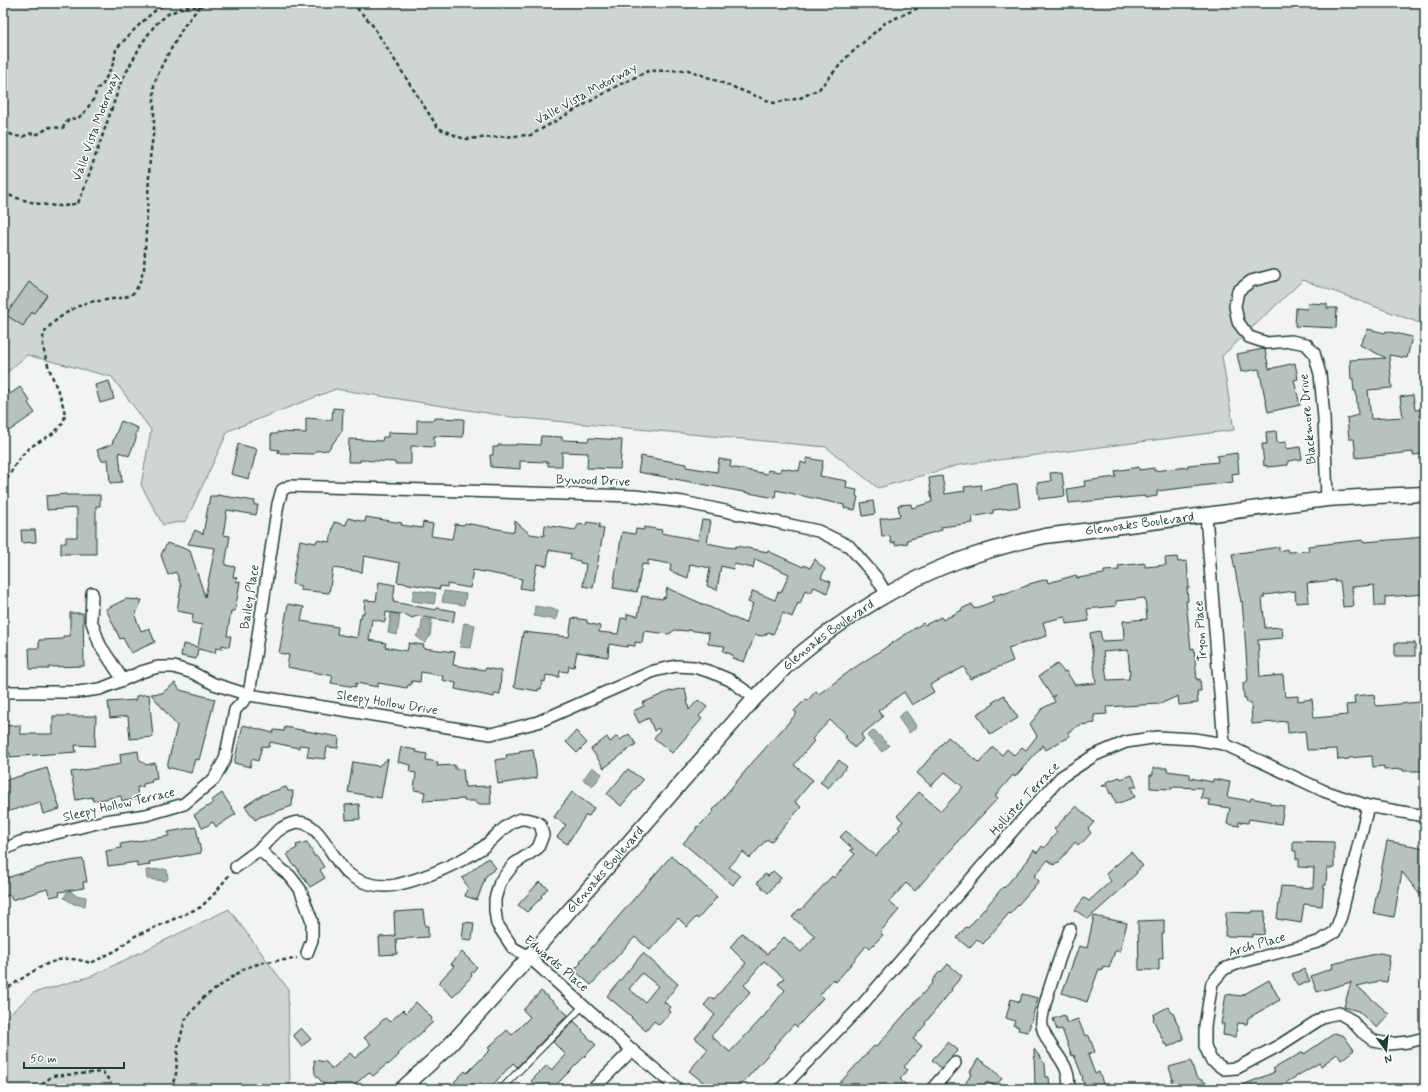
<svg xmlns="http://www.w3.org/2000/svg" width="1428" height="1092" viewBox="0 0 1428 1092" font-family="Mynerve,sans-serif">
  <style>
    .green { fill: #ced5d3; stroke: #768984 }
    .water { fill: #a1adaa; stroke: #6d807b }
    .building { fill: #b7c1bd; stroke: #1f3d34; fill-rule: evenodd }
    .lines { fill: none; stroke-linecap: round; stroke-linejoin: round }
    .service-casing { stroke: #1f3d34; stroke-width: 8 }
    .minor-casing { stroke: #1f3d34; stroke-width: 14 }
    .tertiary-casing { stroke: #1f3d34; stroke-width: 17 }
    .path { stroke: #1f3d34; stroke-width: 2.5; stroke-dasharray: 4 3; stroke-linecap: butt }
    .service { stroke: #fff; stroke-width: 5.5 }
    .minor { stroke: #fff; stroke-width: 11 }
    .tertiary { stroke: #fff; stroke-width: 14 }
    .labels { text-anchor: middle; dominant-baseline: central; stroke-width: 3; stroke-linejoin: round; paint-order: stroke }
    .street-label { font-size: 13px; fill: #1f3d34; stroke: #fff }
  </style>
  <rect width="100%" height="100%" fill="#f2f3f3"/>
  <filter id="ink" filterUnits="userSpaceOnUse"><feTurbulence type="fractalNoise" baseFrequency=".025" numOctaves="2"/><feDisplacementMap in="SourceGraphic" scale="8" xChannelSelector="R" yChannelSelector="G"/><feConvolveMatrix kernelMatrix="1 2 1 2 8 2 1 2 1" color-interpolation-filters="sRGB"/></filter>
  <g filter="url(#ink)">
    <!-- green -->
    <g class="green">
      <polygon points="3,3 1425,3 1425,325 1303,280 1222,356 1234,430 959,465 878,488 826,447 512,417 336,389 228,431 186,521 163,525 141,485 151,430 112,377 27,355 3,376"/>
      <polygon points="229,909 288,989 290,1089 3,1089 3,1020 33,993 92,976"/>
    </g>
    <!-- water -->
    <g class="water">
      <polygon points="414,590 436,593 434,604 412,601"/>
      <polygon points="444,591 466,594 464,605 442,602"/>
      <polygon points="535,606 558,610 556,620 534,616"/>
      <polygon points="391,613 400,615 397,635 388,633"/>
      <polygon points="422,619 432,620 430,636 425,643 416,636 421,630"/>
      <polygon points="464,623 475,625 471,648 460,647"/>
      <polygon points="906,711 917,727 909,733 898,717"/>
      <polygon points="874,730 889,746 882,752 867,736"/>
      <polygon points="592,767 602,774 593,786 583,780"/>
      <polygon points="164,869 167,870 168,879 165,881 147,879 146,870"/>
      <polygon points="71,891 75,895 86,897 85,906 74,904 64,898 67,892"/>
    </g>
    <!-- building -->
    <g class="building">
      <polygon points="29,282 47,295 34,313 32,312 23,326 6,315"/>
      <polygon points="1308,303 1327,304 1327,308 1337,308 1336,328 1295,326 1296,308 1307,309"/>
      <polygon points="1368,329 1385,333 1386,331 1412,337 1407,358 1389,355 1392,388 1368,390 1371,419 1403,417 1400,397 1413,395 1415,410 1425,409 1425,454 1413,455 1413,452 1356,458 1354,439 1349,439 1347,418 1358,415 1356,391 1354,391 1353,379 1351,379 1350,360 1386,358 1360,345"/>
      <polygon points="1263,349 1265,350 1269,369 1295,363 1298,379 1294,380 1300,405 1268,412 1259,369 1241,372 1237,354"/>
      <polygon points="109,381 114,399 100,403 95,385"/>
      <polygon points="3,385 10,394 20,387 30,401 28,403 35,413 3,435"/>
      <polygon points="333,408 343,409 342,431 328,450 315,451 314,454 278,453 279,450 271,449 271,434 277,434 277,432 306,433 306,418 332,420"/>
      <polygon points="434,418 464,419 463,437 434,436 434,447 411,446 411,464 395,464 395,462 360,460 360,462 348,462 349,439 382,441 383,437 388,437 388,432 417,433 417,420 434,420"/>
      <polygon points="121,421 138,428 136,434 136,439 129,456 119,452 122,482 110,483 108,459 102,461 97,450 112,444"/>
      <polygon points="1276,431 1277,443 1286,442 1286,449 1300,447 1302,459 1288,461 1288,465 1267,467 1267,465 1264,466 1262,444 1267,444 1266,432"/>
      <polygon points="541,436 562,437 562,440 588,441 589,438 622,440 620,469 587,468 588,453 562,452 562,466 548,466 548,462 520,461 520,469 491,467 490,455 493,455 493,447 498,447 498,445 516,445 516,444 540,445"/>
      <polygon points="238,444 257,449 249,479 231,474"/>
      <polygon points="1237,453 1239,473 1232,474 1233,482 1157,491 1157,496 1145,498 1145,496 1069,503 1067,489 1085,486 1084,481 1116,477 1115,471 1139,467 1139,470 1154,468 1154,471 1188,467 1188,465 1218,462 1217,456"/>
      <polygon points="641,456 686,464 686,467 717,472 719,459 731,461 730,467 767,474 768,470 780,472 781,468 799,471 801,462 806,464 807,458 823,461 820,476 847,481 846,488 857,490 856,496 858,497 855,510 844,508 844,505 776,490 775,498 638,472"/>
      <polygon points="1062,472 1065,496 1039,499 1037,483 1051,481 1050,473"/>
      <polygon points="942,476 945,494 965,491 964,487 981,485 982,491 1017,484 1020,507 993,510 993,513 972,517 973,523 941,527 942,530 907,540 908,543 895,545 895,542 891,543 890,536 882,537 880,519 900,516 898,505 911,504 912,508 932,502 929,478"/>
      <polygon points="66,494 66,495 100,495 100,506 96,506 96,554 61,554 61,543 66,543 66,537 77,537 77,508 47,510 46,496"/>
      <polygon points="217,495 255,501 254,505 258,505 256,515 227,510 223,535 230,536 225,565 235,567 233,577 237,578 236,581 240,582 235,611 231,611 227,636 231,636 229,647 222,645 222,649 216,648 215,653 198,649 196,659 181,656 183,644 198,647 202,625 192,623 193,614 177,611 181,586 176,572 168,575 161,555 167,543 175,546 175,545 190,551 205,597 215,548 188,544 195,530 203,534 210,496 217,496"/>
      <polygon points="873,501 875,514 863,516 861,503"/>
      <polygon points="366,517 402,523 401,525 422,528 423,522 433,524 431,536 452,539 455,524 464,525 465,523 514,532 515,521 530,534 544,536 545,525 575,530 579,524 586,525 587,522 600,524 599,528 604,529 593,588 583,586 586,564 580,563 580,561 570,559 571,554 549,550 547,566 537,564 532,590 520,588 522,579 473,570 470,588 447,584 447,587 440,586 440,589 397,582 400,563 364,556 362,572 333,568 329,593 300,590 301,586 292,584 300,540 316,543 317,540 330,542 334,522 346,525 348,518 365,522"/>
      <polygon points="702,520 711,521 707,543 727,547 735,548 736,546 768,552 768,551 803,567 804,565 810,568 815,559 820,565 825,569 821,578 831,582 827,593 814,587 811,593 805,590 800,604 798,603 792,617 783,613 773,634 769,632 763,636 755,635 744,662 732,658 733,655 723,651 725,646 708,644 709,633 688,630 688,631 675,630 669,634 644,631 642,643 635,642 635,646 628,645 627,647 609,644 608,657 577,652 574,667 569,666 568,672 560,671 559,677 546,675 545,682 542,681 541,689 538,689 538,691 514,687 523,632 569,637 572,618 587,620 587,623 600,626 599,632 618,634 621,618 627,619 627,614 638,616 642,596 663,599 663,597 665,598 667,588 745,623 753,604 748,602 753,591 775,600 778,592 781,593 789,574 755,559 753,568 734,564 733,569 721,566 717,590 707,586 710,568 690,564 688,578 670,571 671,564 648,560 648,565 642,564 637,592 613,588 622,532 635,534 636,529 644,530 644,527 662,530 661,533 698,540"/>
      <polygon points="21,530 35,530 36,542 22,543"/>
      <polygon points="1424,536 1425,545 1425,594 1385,597 1385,606 1375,606 1374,585 1352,587 1354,606 1343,607 1340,581 1335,582 1335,580 1307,583 1309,602 1296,603 1295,591 1264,595 1264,598 1262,598 1265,628 1282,627 1283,638 1258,640 1260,677 1283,675 1285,697 1298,696 1298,701 1312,699 1314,718 1347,715 1346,705 1355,704 1354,696 1374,694 1375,705 1377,705 1377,706 1420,702 1423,718 1425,718 1425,771 1403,771 1403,769 1384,770 1384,766 1373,767 1372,756 1349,758 1349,759 1338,760 1337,749 1307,750 1305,731 1288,733 1287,721 1252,724 1251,702 1247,703 1246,698 1244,698 1243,683 1247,683 1247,680 1248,680 1245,637 1242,601 1241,602 1232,554 1279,547 1279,551 1287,549 1288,552 1309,551 1308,546 1364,540 1364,542 1413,538 1413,537"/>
      <path d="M1177,557l1,5 9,-1 2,27h-2l1,13h-2l5,48 3,-1 3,32 3,-1 1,12h-4l1,12 -19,2 -1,-9 -18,8 -54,3 1,7 -13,1 1,8 -15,2 -12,7 2,4 -24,14 -3,-5 -28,32 -2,-2 -18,21 3,2 -41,44v1l-42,48 -9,-8 -17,19 10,8 -19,22 3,3 -13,13 -3,-3 -31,37 -3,-3 -13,16 3,3 -26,29 -3,-3 -20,22 1,1 -38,42h-25l-23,-18 19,-22 -13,-11 20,-23 -11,-10 7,-8 3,2 32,-36 -16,-16 12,-14 25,21 17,-17 17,15 14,-16 -23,-19 7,-8 2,1 31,-34 2,2 21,-24 -5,-4 3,-1 -13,-12 6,-6 30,25 24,-27 -2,-2 5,-6 -6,-5 22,-24 22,19 22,-24 -18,-15 -14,14 -14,-13 31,-36 31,26 14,-16 9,8 5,-6 7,6 8,-8 4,3 11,-14 -7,-12 13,-16 12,-6 -2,-4 2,-3 -3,2 -13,-21 18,-12 7,8 2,-1 9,14 21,-2 -6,-50 10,-2 2,10 22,-1 -1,-19 24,-2 -2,-21 -29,3v5l-29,3 2,12 -23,3 -1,-7 -22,5 4,14 -39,12 5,13 -43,18 -6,-12 -34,18 4,7 -22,13 -8,-13 -26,19 5,6 -22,18 3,4 -10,9 -9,-11 2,-1 -17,-16 -18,19 2,2 -20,24 19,15 -18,22 6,5 -30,35 -4,-3 -17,19 -7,-6 -14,15 11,9 -7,9 -50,-42 13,-13v-3l3,-1 15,-15 -1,-1 4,-5 35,-42 45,-50 -3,-2 12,-12 2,1 8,-9 3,3 35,-26 69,-45 2,2 16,-8 2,3 19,-10 -1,-1 11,-5 2,5 20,-8 -2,-5 11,-3v1l26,-9v-1l18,-5 1,4 28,-8 1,3 27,-4v-3l15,-1 -1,-4 27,-3v4l21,-2 -1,-7zM1128,650l2,25h-1v4l-22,1 -4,-28zM764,961l20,17 -6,6 7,6 -21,26 -34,36 -19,-16 40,-44 -7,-7z"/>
      <polygon points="379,582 395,585 393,602 436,610 437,608 455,611 453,622 417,616 412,618 407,615 386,612 385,622 372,619 369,640 386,643 385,647 407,651 409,643 424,645 423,648 455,652 453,665 485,670 486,668 501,671 500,694 495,693 494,697 455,689 456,683 442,680 443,676 421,672 420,682 412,681 411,685 408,685 407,688 378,683 378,687 356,683 356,687 331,683 333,676 287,667 289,655 279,653 288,604 304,607 301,621 338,627 337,634 357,638 360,617 361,618 362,613 364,613 365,600 376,601"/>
      <polygon points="126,599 142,600 135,616 141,631 149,628 155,642 131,653 123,638 120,639 106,609"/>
      <polygon points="70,613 83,613 84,666 49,667 49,669 30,669 29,648 39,648 39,640 63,639 63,636 70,636"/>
      <rect x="1395" y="643" width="20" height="13"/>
      <polygon points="175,683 180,690 215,699 199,760 195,759 191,773 167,767 177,726 151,694 162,693"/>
      <polygon points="685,688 689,710 698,700 707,707 699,716 702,719 672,753 654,738 660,731 658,728 654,731 649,718 639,723 633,711 644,706 642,703 670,691"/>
      <polygon points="149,694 153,737 130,739 128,716 110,718 108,702 136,700 136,696"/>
      <polygon points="1004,695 1018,718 990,735 977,714 994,704 993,702"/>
      <polygon points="53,716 96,716 95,746 75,745 76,752 10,757 10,753 3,753 3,726 20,725 20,734 53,734"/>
      <polygon points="243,725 273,733 274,730 284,731 285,727 339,737 338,748 327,747 325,759 307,757 309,746 299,745 299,748 270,742 269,747 262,746 258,761 252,759 250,767 234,763"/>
      <polygon points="576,731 587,743 577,753 566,742"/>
      <polygon points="629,734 636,744 604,768 591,749 607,737 610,742 617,736 620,740"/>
      <polygon points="401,747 416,750 416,752 427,754 426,760 438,762 437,766 455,765 455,769 463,769 465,787 490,786 491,804 476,804 476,801 464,801 464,799 423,801 425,792 414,790 416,773 410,772 411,765 398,762"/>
      <polygon points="533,749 537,778 498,784 495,760 507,758 506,755 519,753 519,751"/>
      <polygon points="138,751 139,759 146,765 155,763 157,779 151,780 152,782 143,784 143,787 137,787 138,799 122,801 121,796 93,801 92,797 76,800 71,772 121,764 120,754"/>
      <polygon points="388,759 381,798 348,792 353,762 378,766"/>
      <polygon points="839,760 847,767 828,788 820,782"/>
      <polygon points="47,768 60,809 43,814 40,802 3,813 3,781"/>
      <polygon points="1153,768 1167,768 1167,771 1190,774 1190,778 1213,782 1213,779 1230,782 1227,797 1250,801 1251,798 1270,802 1270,804 1284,806 1281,824 1249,819 1248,823 1239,822 1239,826 1227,824 1230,808 1209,805 1210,800 1201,798 1203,788 1172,787 1172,789 1150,788 1150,775 1153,775"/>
      <polygon points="628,769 643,780 621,806 607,794"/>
      <polygon points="1132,775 1137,787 1131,787 1135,797 1116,804 1112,793 1110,794 1107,786 1102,786 1107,784 1106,782 1120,777 1121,779"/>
      <polygon points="286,787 288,791 293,791 292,806 260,817 255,820 245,806 262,795"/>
      <polygon points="572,792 594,808 589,816 586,815 567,844 557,837 566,825 554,817"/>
      <polygon points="222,793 236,814 216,827 213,822 203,828 194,815 213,803 211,801"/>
      <polygon points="359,804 360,819 346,820 345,805"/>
      <polygon points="1076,806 1094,822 1088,829 1091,833 1081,844 1080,843 1078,845 1075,842 1058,863 1057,862 1054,865 1048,860 1034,876 1039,881 1010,914 1009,913 983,944 977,939 969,948 957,938 966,927 968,928 1003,887 1004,888 1029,859 1028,859 1034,850 1037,853 1042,846 1044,848 1057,832 1054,829"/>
      <polygon points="196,827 201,853 149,862 150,865 137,867 137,862 108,866 106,851 121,848 120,844 169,836 168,832"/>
      <polygon points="1293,841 1334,842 1334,868 1327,868 1326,885 1324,885 1322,906 1304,904 1301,923 1277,919 1281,886 1313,888 1314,868 1299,867 1299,859 1296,859 1296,851 1293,851"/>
      <polygon points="1387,841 1425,848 1425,901 1402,872 1394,917 1373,913"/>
      <polygon points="307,842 315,857 317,856 324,867 320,870 325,878 310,887 295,865 294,866 287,854 297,848 296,845"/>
      <polygon points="1131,852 1143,866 1136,872 1137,873 1125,884 1126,885 1088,919 1075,910 1084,898 1089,901 1111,881 1106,874"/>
      <polygon points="671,856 717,897 698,919 696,917 687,927 678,918 650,950 635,937 591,985 574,970 582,962 580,961"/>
      <polygon points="488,858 496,868 486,876 477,900 465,896 468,887 462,878"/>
      <polygon points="83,859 87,882 83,882 84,888 59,892 60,895 50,897 47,889 12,900 10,895 3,897 3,879 45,866 45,865"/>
      <polygon points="773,871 781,878 768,893 757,883 765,874 768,876"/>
      <polygon points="539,882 548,888 541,896 542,897 527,912 518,905"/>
      <polygon points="423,910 425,926 428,926 428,937 396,939 397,954 380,955 379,937 395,936 394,912"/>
      <polygon points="1252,911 1265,911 1264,935 1253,934 1253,937 1225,936 1226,912 1252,913"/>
      <polygon points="1094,916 1127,923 1120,951 1115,951 1109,968 1103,966 1102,970 1099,969 1087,1002 1062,993 1079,946 1087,948"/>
      <polygon points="1164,920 1164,934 1162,934 1163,958 1159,959 1159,970 1139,970 1138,921"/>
      <polygon points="464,922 474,923 472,940 462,939"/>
      <polygon points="462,952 477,967 471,974 472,975 471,977 453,997 438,983 454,966 451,964"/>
      <path d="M643,953l35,31 -14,18 7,5 -2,3 2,2 -12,13 -5,-4 -8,10 -15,-13 1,-1 -25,-21zM642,973l16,13 -13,16 -16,-13z"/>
      <polygon points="1380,953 1389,955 1388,961 1390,961 1387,982 1380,981 1357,986 1389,1014 1377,1028 1358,1011 1344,1007 1351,982 1317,992 1311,976 1333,968 1332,964"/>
      <polygon points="948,964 962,976 951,989 952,990 925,1023 926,1024 913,1039 922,1046 904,1067 908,1070 900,1079 910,1089 834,1089 874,1046 876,1047 933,982 932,981 940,971 941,972"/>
      <polygon points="1304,969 1310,981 1298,986 1292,974"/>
      <polygon points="1269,980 1280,1000 1248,1018 1247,1024 1238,1023 1235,1037 1223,1035 1224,1024 1221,1024 1226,994 1241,996"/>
      <polygon points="541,991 568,1015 517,1067 513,1063 489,1089 461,1089 454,1082 465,1071 467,1073 490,1050 488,1048 507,1030 512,1035 530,1017 523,1010"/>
      <polygon points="1022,994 1038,998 1028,1032 1018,1030 1019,1027 1013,1025 1015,1021 1006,1018 1011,999 1020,1002"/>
      <polygon points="416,1002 432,1018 431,1020 433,1022 398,1054 399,1055 388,1065 387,1064 373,1076 369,1072 350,1089 328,1089 315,1074 314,1060 326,1062 332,1069 350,1053 355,1058 371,1044 364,1038 385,1018 390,1022 403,1010 406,1013"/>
      <polygon points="1168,1007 1171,1013 1173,1013 1184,1039 1168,1047 1167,1044 1165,1045 1153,1019 1154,1018 1153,1015"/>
      <polygon points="1064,1015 1067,1023 1078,1019 1085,1036 1088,1035 1089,1036 1095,1052 1088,1055 1095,1074 1099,1072 1105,1089 1086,1089 1082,1079 1083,1078 1074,1055 1072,1056 1062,1029 1057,1030 1053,1019"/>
      <polygon points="574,1021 583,1030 582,1031 596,1045 552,1089 539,1089 531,1081 547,1065 552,1070 566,1055 553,1042"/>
      <polygon points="301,1028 311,1039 302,1046 293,1035"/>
      <polygon points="1335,1033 1344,1036 1354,1050 1341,1060 1337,1054 1321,1066 1319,1063 1275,1089 1235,1089 1235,1088 1275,1072 1273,1069 1303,1052 1304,1054"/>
      <polygon points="948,1042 958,1050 941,1068 932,1060"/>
      <polygon points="1034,1049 1045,1064 1046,1077 1049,1077 1050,1089 1035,1089"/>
      <polygon points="978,1059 992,1068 1002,1079 994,1086 987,1082 983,1089 962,1089 972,1073 970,1072"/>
      <polygon points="1191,1061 1196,1077 1217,1089 1174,1089 1171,1080 1173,1080 1169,1067"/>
    </g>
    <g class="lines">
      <defs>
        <polyline id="service" points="501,1089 583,1006"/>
        <g id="minor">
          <polyline points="1274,275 1251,281 1238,291 1235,306 1238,322 1249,337 1267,343 1291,341 1306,344 1314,353 1320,374 1324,418 1327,499"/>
          <polyline points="1206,515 1224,744"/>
          <polyline points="92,593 91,620 100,645 123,680"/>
          <polyline points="3,692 78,692 100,689 123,680 141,672 158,667 174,667 193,673 214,684 249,695 491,734 538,722 654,671 676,666 694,667 711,672 730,680 755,698"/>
          <polyline points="1368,806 1341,916 1335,932 1318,942 1239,963 1224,969 1212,983 1205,1026 1205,1046 1211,1060 1224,1069 1237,1068 1280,1045 1325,1016 1339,1013 1351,1020 1362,1032 1374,1041 1389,1044 1408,1042 1425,1038"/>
          <polyline points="259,849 276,865 290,876 300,889 312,921 312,940 307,953"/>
          <polyline points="3,850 20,842 105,821 146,815 184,804 214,779 225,759 235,710 249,695 278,504 282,490 289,486 635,496 683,502 818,531 849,546 876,577 887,595"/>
          <path d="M236,867c7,-6 16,-12 24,-18 10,-10 18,-22 33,-26 27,-7 39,40 57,52 12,9 31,13 46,10 29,-7 61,-21 86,-37 11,-8 20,-21 33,-27 9,-4 17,-1 25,3l3,11 -5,13 -24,16 -14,18 -5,17v12l2,13 16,24 15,8 104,94 46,39"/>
          <polyline points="593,1089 632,1050"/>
          <polyline points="781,1089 862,1005 1029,812 1061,777 1095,755 1126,742 1158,737 1194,739 1224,744 1324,791 1368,806 1425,816"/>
          <polyline points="932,1089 955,1063"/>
          <path d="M1068,1089c5,-27 -21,-39 -26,-63 -3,-15 22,-79 28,-97"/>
        </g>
        <g id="tertiary">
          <path id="s1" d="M402,1089l46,-42 45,-49 262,-300c13,-13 26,-27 39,-39 48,-40 113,-81 172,-101 26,-9 52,-16 79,-22l282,-37 48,-3 50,-2"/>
        </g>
      </defs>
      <!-- service casing -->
      <use href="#service" class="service-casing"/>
      <!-- minor casing -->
      <use href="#minor" class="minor-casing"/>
      <!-- tertiary casing -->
      <use href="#tertiary" class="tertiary-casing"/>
      <!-- path -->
      <g class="path">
        <polyline points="352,3 371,23 438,128 464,139 531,135 617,86 648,71 689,70 774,103 800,98 819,89 847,57 885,23 929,3"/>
        <path d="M3,131l12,5 8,1c5,-4 9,-4 15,-3l12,-7 13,1c3,-7 7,-11 14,-9l7,-6 11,-16 1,-7 7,-6 11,-22 2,-13 19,-20 17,-16 14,-10"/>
        <path d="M3,193c18,7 39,13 59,13 5,0 11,-2 16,-3l6,-14 37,-107 21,-39 13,-18 13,-11 16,-7 16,-1 11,-3"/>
        <path d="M3,485c7,-10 13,-24 22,-33 11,-12 33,-16 39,-32 6,-16 -30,-68 -19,-88 6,-10 26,-23 36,-27 6,-3 13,-4 18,-4 9,-2 26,-2 33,-7 7,-6 9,-16 12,-25l6,-111 4,-30v-44l8,-19 22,-39 16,-20"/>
        <path d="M3,991c18,-11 42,-31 63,-32 8,-1 17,2 25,4l26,-13 16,-13 68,-30 15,-15 13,-17"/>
        <polyline points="37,1089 52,1076 103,1072 111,1083"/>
        <polyline points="171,1089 176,1074 178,1047 185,1020 203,998 245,968 264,962 294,959 297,958"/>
      </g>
      <!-- service -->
      <use href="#service" class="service"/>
      <!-- minor -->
      <use href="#minor" class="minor"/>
      <!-- tertiary -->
      <use href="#tertiary" class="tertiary"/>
    </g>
  </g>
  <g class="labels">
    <!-- street labels -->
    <g class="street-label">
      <text transform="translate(586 94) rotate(-29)">Valle Vista Motorway</text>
      <text transform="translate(96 127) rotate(-70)">Valle Vista Motorway</text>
      <text transform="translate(1308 419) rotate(-95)">Blackmore Drive</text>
      <text transform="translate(593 481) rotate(2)">Bywood Drive</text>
      <text stroke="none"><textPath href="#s1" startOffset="960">Glenoaks Boulevard</textPath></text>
      <text transform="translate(250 597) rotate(-81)">Bailey Place</text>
      <text transform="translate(1201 631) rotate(-94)">Tryon Place</text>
      <text stroke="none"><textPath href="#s1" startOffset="624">Glenoaks Boulevard</textPath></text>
      <text transform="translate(387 703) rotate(9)">Sleepy Hollow Drive</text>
      <text transform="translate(1025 799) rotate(-47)">Hollister Terrace</text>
      <text transform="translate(119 805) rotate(-13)">Sleepy Hollow Terrace</text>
      <text stroke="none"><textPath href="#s1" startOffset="299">Glenoaks Boulevard</textPath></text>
      <text transform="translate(1257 945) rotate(-16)">Arch Place</text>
      <text transform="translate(556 964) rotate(40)">Edwards Place</text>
    </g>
  </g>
  <!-- margin -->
  <rect width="1428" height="1092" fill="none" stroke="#fff" stroke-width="16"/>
  <rect x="8" y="8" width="1412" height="1076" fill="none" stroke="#1f3d34" stroke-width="1.5" filter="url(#ink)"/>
  <!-- north arrow -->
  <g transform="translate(1386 1050) rotate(165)" stroke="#ffffff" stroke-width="3" paint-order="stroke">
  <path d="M0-3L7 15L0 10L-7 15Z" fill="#1f3d34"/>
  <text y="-6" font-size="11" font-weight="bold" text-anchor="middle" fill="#1f3d34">N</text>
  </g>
  <!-- scale -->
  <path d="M24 1062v6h100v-6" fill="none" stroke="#1f3d34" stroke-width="2"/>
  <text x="30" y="1062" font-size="12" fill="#1f3d34" stroke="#ffffff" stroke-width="3" paint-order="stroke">50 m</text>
</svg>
